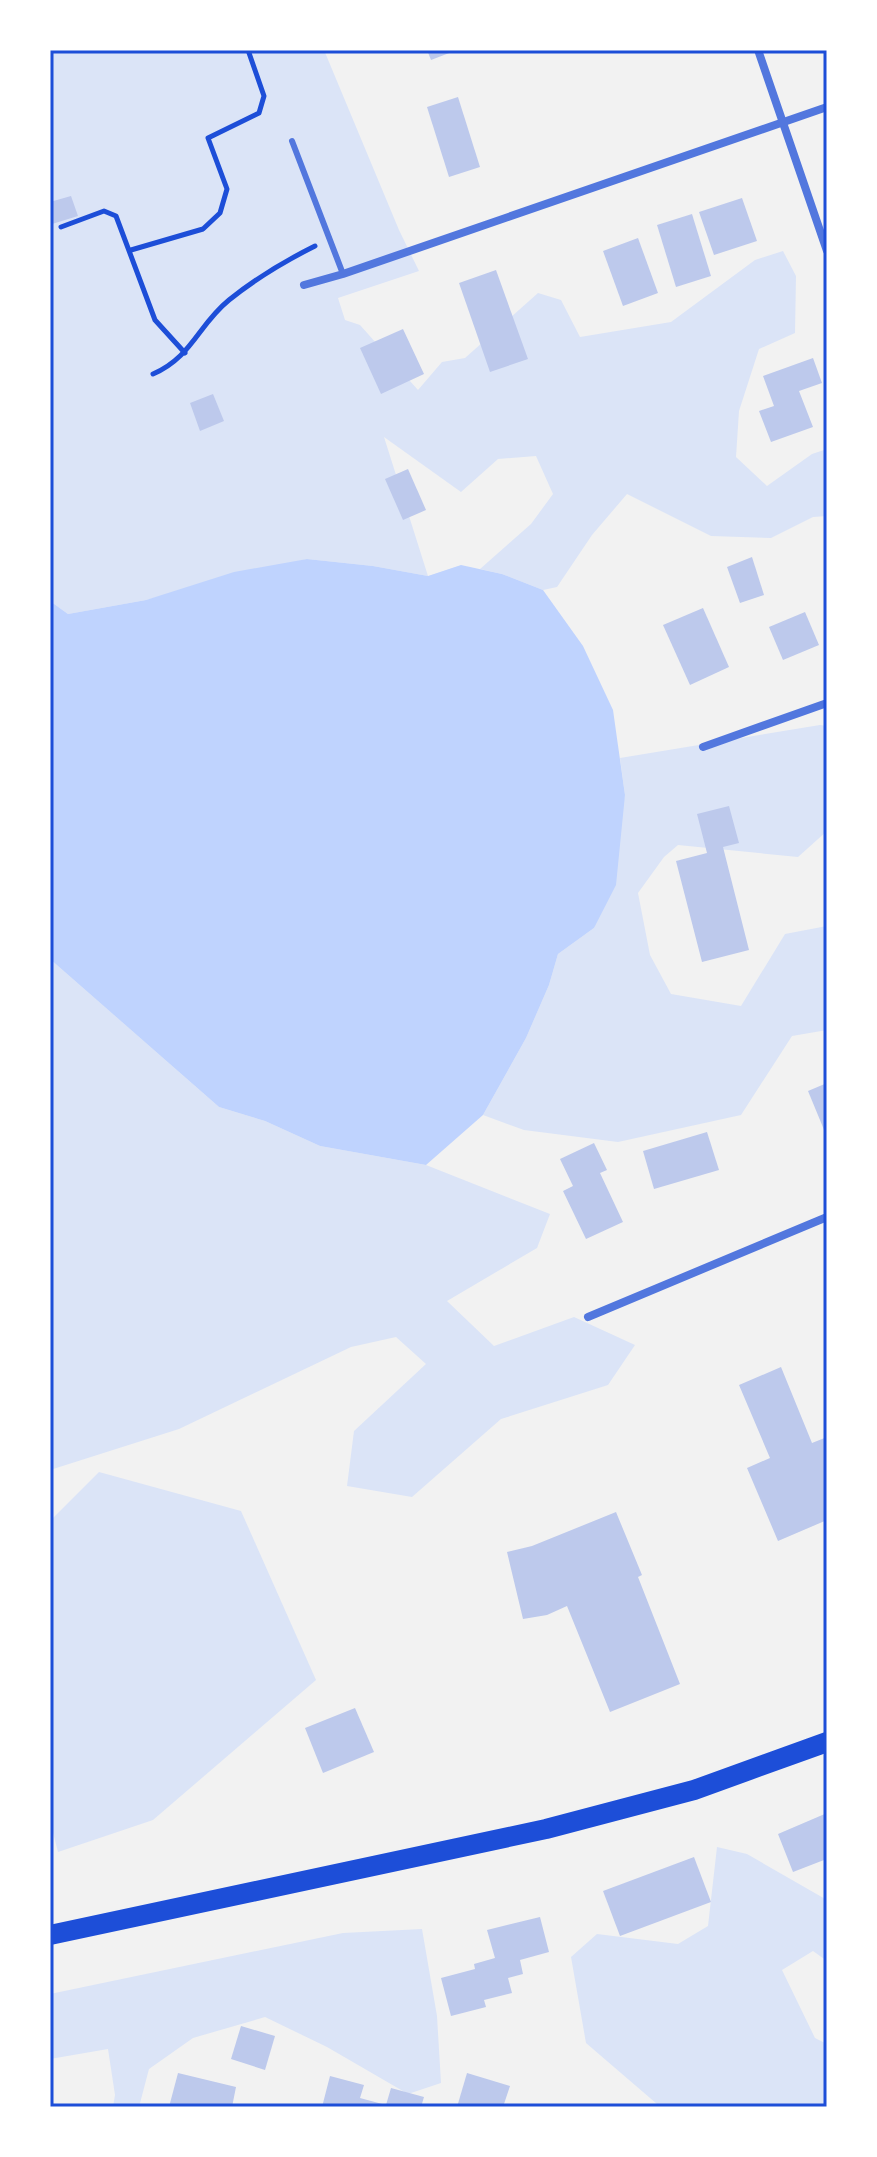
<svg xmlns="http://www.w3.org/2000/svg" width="877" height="2157" viewBox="0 0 877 2157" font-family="'Nunito Sans',sans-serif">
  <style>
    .green { fill: #dbe4f7 }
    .water { fill: #bfd3fe }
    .building { fill: #bdc9ec }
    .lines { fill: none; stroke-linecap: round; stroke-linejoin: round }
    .path { stroke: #1d4ed8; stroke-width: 5 }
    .service { stroke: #5277de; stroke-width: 6 }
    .minor { stroke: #5277de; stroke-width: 8 }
    .primary { stroke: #1d4ed8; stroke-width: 20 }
    .neatline { fill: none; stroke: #1d4ed8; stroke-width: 3 }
  </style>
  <rect width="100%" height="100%" fill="#f2f2f2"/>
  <!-- green -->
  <g class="green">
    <polygon points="50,50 324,50 399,230 419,271 338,298 345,320 360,325 418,390 442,362 465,358 538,293 561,300 580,337 671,322 755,260 783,251 796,276 795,333 759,349 739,411 736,457 767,486 812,454 827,449 827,516 813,517 771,538 711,536 627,494 592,535 557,587 543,590 502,574 480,569 531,524 553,494 536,456 498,459 461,492 384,437 428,576 373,566 307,559 146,600 68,614 50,601"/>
    <polygon points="820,725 827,726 827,831 798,857 678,845 664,857 638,893 650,955 671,994 741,1006 785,934 827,926 827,1030 792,1036 741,1115 618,1142 524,1130 483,1115 526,1038 549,985 558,954 594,928 625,795 620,758"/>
    <polygon points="50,959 219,1107 265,1121 320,1146 426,1165 550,1214 537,1248 447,1301 494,1346 574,1317 635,1345 608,1385 501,1419 412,1497 347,1486 354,1431 426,1364 396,1337 351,1347 179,1429 50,1470"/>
    <polygon points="99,1472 241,1511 316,1680 153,1820 58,1852 50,1821 50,1521"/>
    <polygon points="717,1847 747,1854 827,1900 827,1961 813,1951 782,1970 815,2038 827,2044 827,2107 674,2107 657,2104 586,2043 571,1957 597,1934 678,1944 708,1926"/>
    <polygon points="422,1929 437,2016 441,2083 408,2094 327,2047 265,2017 193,2038 149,2069 139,2107 113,2107 115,2095 108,2049 50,2059 50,1994 343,1933"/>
  </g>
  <!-- water -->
  <polygon class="water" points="307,559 373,566 428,576 461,565 502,574 543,590 583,646 613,710 625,795 616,885 594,928 558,954 549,985 526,1038 483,1115 426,1165 320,1146 265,1121 219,1107 50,959 50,601 68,614 146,600 234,572"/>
  <!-- building -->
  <g class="building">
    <polygon points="427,50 457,50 431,60"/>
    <polygon points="458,97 480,167 449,177 427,107"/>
    <polygon points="71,196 78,216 52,224 50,202"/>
    <polygon points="742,198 757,241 714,255 699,212"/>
    <polygon points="692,214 711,276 676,287 657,225"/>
    <polygon points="638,238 658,293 623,306 603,251"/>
    <polygon points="496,270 528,359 490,372 459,283"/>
    <polygon points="403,329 424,374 381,394 360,348"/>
    <polygon points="813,358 822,383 799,391 813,427 771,442 759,411 774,406 763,376"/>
    <polygon points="213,394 224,421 200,431 190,403"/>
    <polygon points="408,469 426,510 403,520 385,479"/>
    <polygon points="752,557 764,595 740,603 727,567"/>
    <polygon points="703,608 729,667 690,685 663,625"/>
    <polygon points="805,612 819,645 783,660 769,627"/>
    <polygon points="729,806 739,843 723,847 749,950 702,962 676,861 707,853 697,814"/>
    <polygon points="827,1083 827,1137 808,1091"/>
    <polygon points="707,1132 719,1170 654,1189 643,1151"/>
    <polygon points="594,1143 607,1170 600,1173 623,1222 586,1239 563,1191 573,1186 560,1159"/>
    <polygon points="781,1367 812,1443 827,1437 827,1520 778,1541 747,1468 770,1458 739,1385"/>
    <polygon points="616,1512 642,1575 638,1577 680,1684 610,1712 567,1606 547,1615 523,1619 507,1552 532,1546"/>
    <polygon points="355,1708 374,1752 323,1773 305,1728"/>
    <polygon points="827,1813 827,1865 824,1860 793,1872 778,1834"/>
    <polygon points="694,1857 711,1902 620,1936 603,1891"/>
    <polygon points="540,1917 549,1952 520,1960 523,1974 508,1978 512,1993 484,2000 486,2007 451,2016 441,1978 475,1969 474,1964 495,1958 487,1930"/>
    <polygon points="241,2026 275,2036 265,2070 231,2059"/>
    <polygon points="178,2073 236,2087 232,2107 169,2107"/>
    <polygon points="467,2073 510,2086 503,2107 457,2107"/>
    <polygon points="330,2076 364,2085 360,2098 386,2105 391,2088 424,2097 421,2107 322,2107"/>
  </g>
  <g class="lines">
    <!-- path -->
    <g class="path">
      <polyline points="61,227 104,211 116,216 155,320 185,353"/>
      <polyline points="131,250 203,229 220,213 227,189 208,138 259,113 264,96 248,50"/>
      <path d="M153,374c39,-17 45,-49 76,-74 26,-21 56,-39 86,-54"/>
    </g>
    <!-- service -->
    <polyline class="service" points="292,141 343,274"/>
    <!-- minor -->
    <g class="minor">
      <polyline points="758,50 827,251"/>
      <polyline points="304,285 343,274 827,107"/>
      <polyline points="703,747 827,703"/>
      <polyline points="588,1317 827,1217"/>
    </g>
    <!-- primary -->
    <polyline class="primary" points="50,1935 546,1829 694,1790 827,1742"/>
  </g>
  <!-- border -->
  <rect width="877" height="2157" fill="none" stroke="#ffffff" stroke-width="104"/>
  <rect x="52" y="52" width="773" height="2053" class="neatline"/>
</svg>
